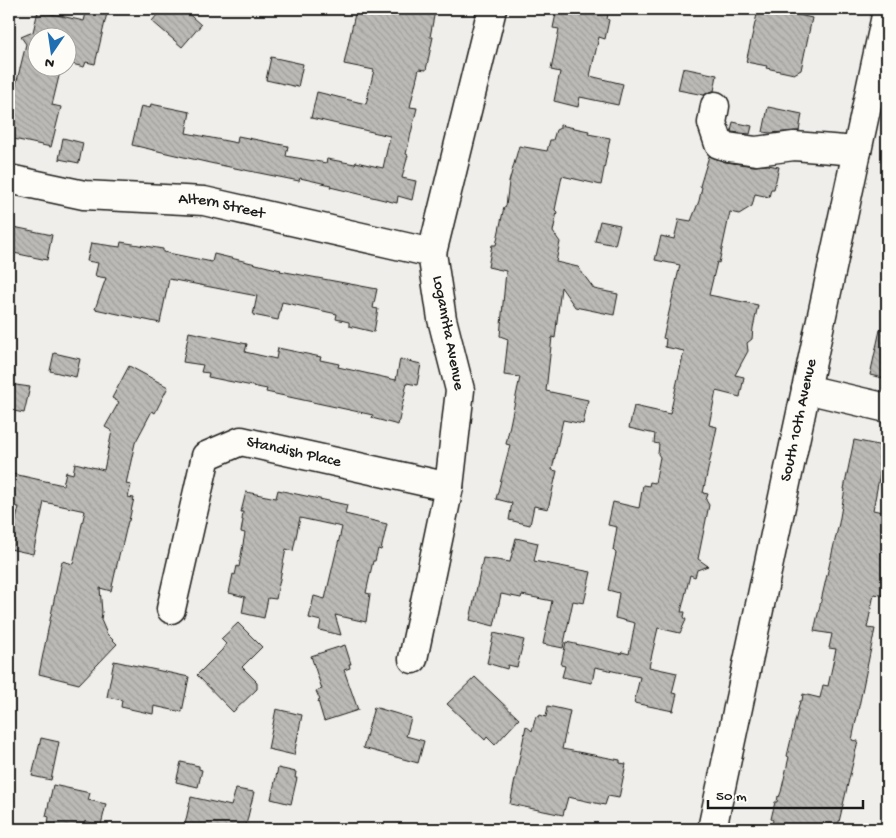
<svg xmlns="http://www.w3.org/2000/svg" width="896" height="838" viewBox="0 0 896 838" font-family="'Gochi Hand',sans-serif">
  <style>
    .building { fill: url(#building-back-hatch); stroke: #1c1c1c }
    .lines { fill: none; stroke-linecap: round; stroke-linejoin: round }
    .minor-casing { stroke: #1c1c1c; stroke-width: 31 }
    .minor { stroke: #fdfcf7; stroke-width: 28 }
    .labels { text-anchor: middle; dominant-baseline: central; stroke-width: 4; stroke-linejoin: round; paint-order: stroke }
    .street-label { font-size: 16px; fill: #1c1c1c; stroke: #fdfcf7 }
  </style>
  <defs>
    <pattern id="building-back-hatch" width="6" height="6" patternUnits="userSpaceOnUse" patternTransform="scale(1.25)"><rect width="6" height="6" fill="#bbbab6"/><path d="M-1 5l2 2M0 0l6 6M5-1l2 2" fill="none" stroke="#a09f9c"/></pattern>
  </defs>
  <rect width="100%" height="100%" fill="#f0eeea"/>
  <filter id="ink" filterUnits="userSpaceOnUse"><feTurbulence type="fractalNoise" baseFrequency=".02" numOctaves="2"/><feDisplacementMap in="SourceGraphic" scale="10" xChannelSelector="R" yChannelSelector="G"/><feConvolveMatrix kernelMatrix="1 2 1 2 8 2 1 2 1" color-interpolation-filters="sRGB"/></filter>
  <g filter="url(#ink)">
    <!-- building -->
    <g class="building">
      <polygon points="87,9 108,9 95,64 86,62 84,67 68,63 68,38 38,38 38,68 61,68 52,105 61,107 51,147 9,138 9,113 26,44 21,37 33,32 38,11 84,21"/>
      <polygon points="162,9 183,9 201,25 182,47 152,21"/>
      <polygon points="356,9 426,9 435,11 430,37 433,37 426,70 419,69 410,107 417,108 406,154 408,155 402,178 416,181 412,200 398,196 397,203 330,187 331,185 300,178 299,181 210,163 132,145 141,106 150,108 151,104 190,112 186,133 237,143 238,136 288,146 286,156 326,163 327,159 355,164 356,162 383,168 390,136 311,118 317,92 366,104 374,70 344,64"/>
      <polygon points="557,9 609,9 607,19 609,20 605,39 599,37 590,76 623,84 618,105 580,97 578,107 554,101 560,72 551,70 559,29 553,28"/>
      <polygon points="758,10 789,17 790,13 812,18 801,70 794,74 766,68 767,66 746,62"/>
      <polygon points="271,57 303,64 298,87 266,80"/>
      <polygon points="683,68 717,75 714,91 709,92 704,95 678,90"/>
      <polygon points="768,107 802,114 799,131 770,133 763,132"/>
      <polygon points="733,122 752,126 750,134 731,132"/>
      <polygon points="560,125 589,131 588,134 610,138 601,185 562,176 555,210 557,212 553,232 560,242 556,262 578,267 594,289 618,294 614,315 575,307 561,287 555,338 552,337 546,391 588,400 583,424 563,420 552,470 557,471 548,509 534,506 530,525 509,520 512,503 496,499 510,445 506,444 520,377 504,375 508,339 500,336 506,271 488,267 492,245 496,245 504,207 506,206 509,182 519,146 547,151 550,140 553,140 556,130 560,128"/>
      <polygon points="63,138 83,143 79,163 59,159"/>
      <polygon points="709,156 726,162 754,166 768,165 779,167 774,189 771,189 769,197 755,194 752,206 739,214 730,212 719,263 717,262 709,295 758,305 753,328 752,339 747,343 748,351 735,375 744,377 740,397 716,391 709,425 717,427 703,493 708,494 706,500 709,505 698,559 708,566 697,570 695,577 690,575 681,612 685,612 684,617 686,620 680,633 658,628 649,667 677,673 672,693 677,694 673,711 634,703 640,677 595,667 592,683 562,677 565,666 561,665 566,642 621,654 622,652 629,654 635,623 615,618 619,593 608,590 616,553 613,550 617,527 608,525 613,502 639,508 643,485 649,486 650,482 655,483 660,457 658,454 659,444 654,443 655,434 629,428 634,406 670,414 684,351 665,347 666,339 663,338 680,265 655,260 661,236 674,239 679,219 691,221 699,201 702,187 700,186"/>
      <polygon points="600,221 620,225 615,245 595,241"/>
      <polygon points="9,226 52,235 47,260 9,252"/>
      <polygon points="121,242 163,249 163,252 212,262 214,254 281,270 280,271 377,289 373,308 378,309 374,332 349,326 349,322 336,319 337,314 282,302 278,320 253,315 257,296 169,279 160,323 95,309 106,278 95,276 98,263 87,261 91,243 120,247"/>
      <polygon points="880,330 887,330 887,379 870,375"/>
      <polygon points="189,332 247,344 245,352 276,359 278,348 321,357 320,360 339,364 338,367 396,380 400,359 421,364 417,385 407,383 398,425 372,418 373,415 266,392 267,389 208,377 209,373 201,372 203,365 183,362"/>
      <polygon points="54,353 80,359 76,377 50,371"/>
      <polygon points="129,366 168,387 155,413 152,411 135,443 126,484 131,485 128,497 134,498 129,521 128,521 121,551 120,551 111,591 100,588 102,612 101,620 107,634 117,644 79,684 39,674 62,561 73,564 85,511 44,502 33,554 10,549 11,542 9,535 13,533 19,507 9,506 9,473 63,485 66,472 73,474 75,463 104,470 112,431 105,427 119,402 112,398"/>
      <polygon points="9,384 30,387 24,413 9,410"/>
      <polygon points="854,440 887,447 887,475 880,473 873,510 887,513 887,596 874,594 867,628 875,629 852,740 858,741 838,826 828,824 827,829 787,829 772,826 773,820 771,819 775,802 777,802 778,796 779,797 781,792 789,757 787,756 800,701 802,701 803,694 820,698 823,685 828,686 836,649 829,648 832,634 814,631 839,523 845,489 844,489"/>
      <polygon points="278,490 347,505 345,514 387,524 381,550 378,549 375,561 373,561 366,593 370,594 366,622 335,615 341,635 319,630 321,621 309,618 314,596 325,599 342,527 300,518 293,551 286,549 276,599 268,598 264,618 242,613 245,597 229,593 233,574 235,575 237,566 239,567 245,533 241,532 243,520 242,520 243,512 241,512 246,492 276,498"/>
      <polygon points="516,538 538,543 534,561 591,572 584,603 573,601 563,648 543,644 552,601 522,595 521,598 501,594 494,626 470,620 483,558 510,562"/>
      <polygon points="238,623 262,647 242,667 257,682 257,689 233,712 197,675 222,650 226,644 221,639"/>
      <polygon points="494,633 524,640 517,667 508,665 507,669 487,663"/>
      <polygon points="345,645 351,664 349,664 350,668 344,670 358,710 324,721 318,701 320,700 316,691 322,689 311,656"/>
      <polygon points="114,661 189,677 182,712 154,706 153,714 121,707 122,700 107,697"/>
      <polygon points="475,677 519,719 495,745 487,737 485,740 447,704"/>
      <polygon points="548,706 570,711 562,749 620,760 620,763 626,764 619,798 608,796 605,805 568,797 563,815 510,804 526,726 532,731 536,716 539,717 540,715 546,717"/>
      <polygon points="374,707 411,718 406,736 424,741 418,763 363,748"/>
      <polygon points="276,709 302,715 294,755 268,749"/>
      <polygon points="41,738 59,742 51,780 32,776"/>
      <polygon points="181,762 199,766 199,769 202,770 198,787 176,782"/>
      <polygon points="278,768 296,772 295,778 297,778 291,804 271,799"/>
      <polygon points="53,785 90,793 88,800 106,804 101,825 85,821 83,829 67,827 61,829 58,826 48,824 49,817 46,816"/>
      <polygon points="236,789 254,792 245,829 184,829 191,797 231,806"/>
    </g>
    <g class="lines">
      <defs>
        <g id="minor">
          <polyline points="715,106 712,123 719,144 728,147 756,151 794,146 857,151"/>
          <path id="s1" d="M9,179l75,16 120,6 228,52"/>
          <polyline points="806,389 887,408"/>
          <path id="s2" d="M171,609l35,-153 35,-15 208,46"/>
          <polyline points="413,659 449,487 460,390 442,319 432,253 492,9"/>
          <path id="s3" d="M712,829l175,-818"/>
        </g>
      </defs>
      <!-- minor casing -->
      <use href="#minor" class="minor-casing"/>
      <!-- minor -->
      <use href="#minor" class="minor"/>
    </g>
  </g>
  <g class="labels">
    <!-- street labels -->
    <g class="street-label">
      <text stroke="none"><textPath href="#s1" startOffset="215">Altern Street</textPath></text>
      <text transform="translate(447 333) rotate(79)">Loganrita Avenue</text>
      <text stroke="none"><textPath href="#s3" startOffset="418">South 10th Avenue</textPath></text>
      <text stroke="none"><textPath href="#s2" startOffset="249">Standish Place</textPath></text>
    </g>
  </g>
  <!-- margin -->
  <rect width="896" height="838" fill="none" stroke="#fdfcf7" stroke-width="30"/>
  <rect x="15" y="15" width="866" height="808" fill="none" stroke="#1c1c1c" stroke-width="2" filter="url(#ink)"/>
  <!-- north arrow -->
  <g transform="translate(52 52) rotate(193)"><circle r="24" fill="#fdfcf7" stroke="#a3a29f"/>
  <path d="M0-4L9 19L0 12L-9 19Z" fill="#1f6fb2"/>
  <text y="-8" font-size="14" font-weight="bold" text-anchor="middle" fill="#1c1c1c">N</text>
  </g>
  <!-- scale -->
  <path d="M708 800v8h155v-8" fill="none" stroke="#1c1c1c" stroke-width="2.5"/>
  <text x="716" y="800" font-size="15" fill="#1c1c1c" stroke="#fdfcf7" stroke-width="4" paint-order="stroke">50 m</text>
</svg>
